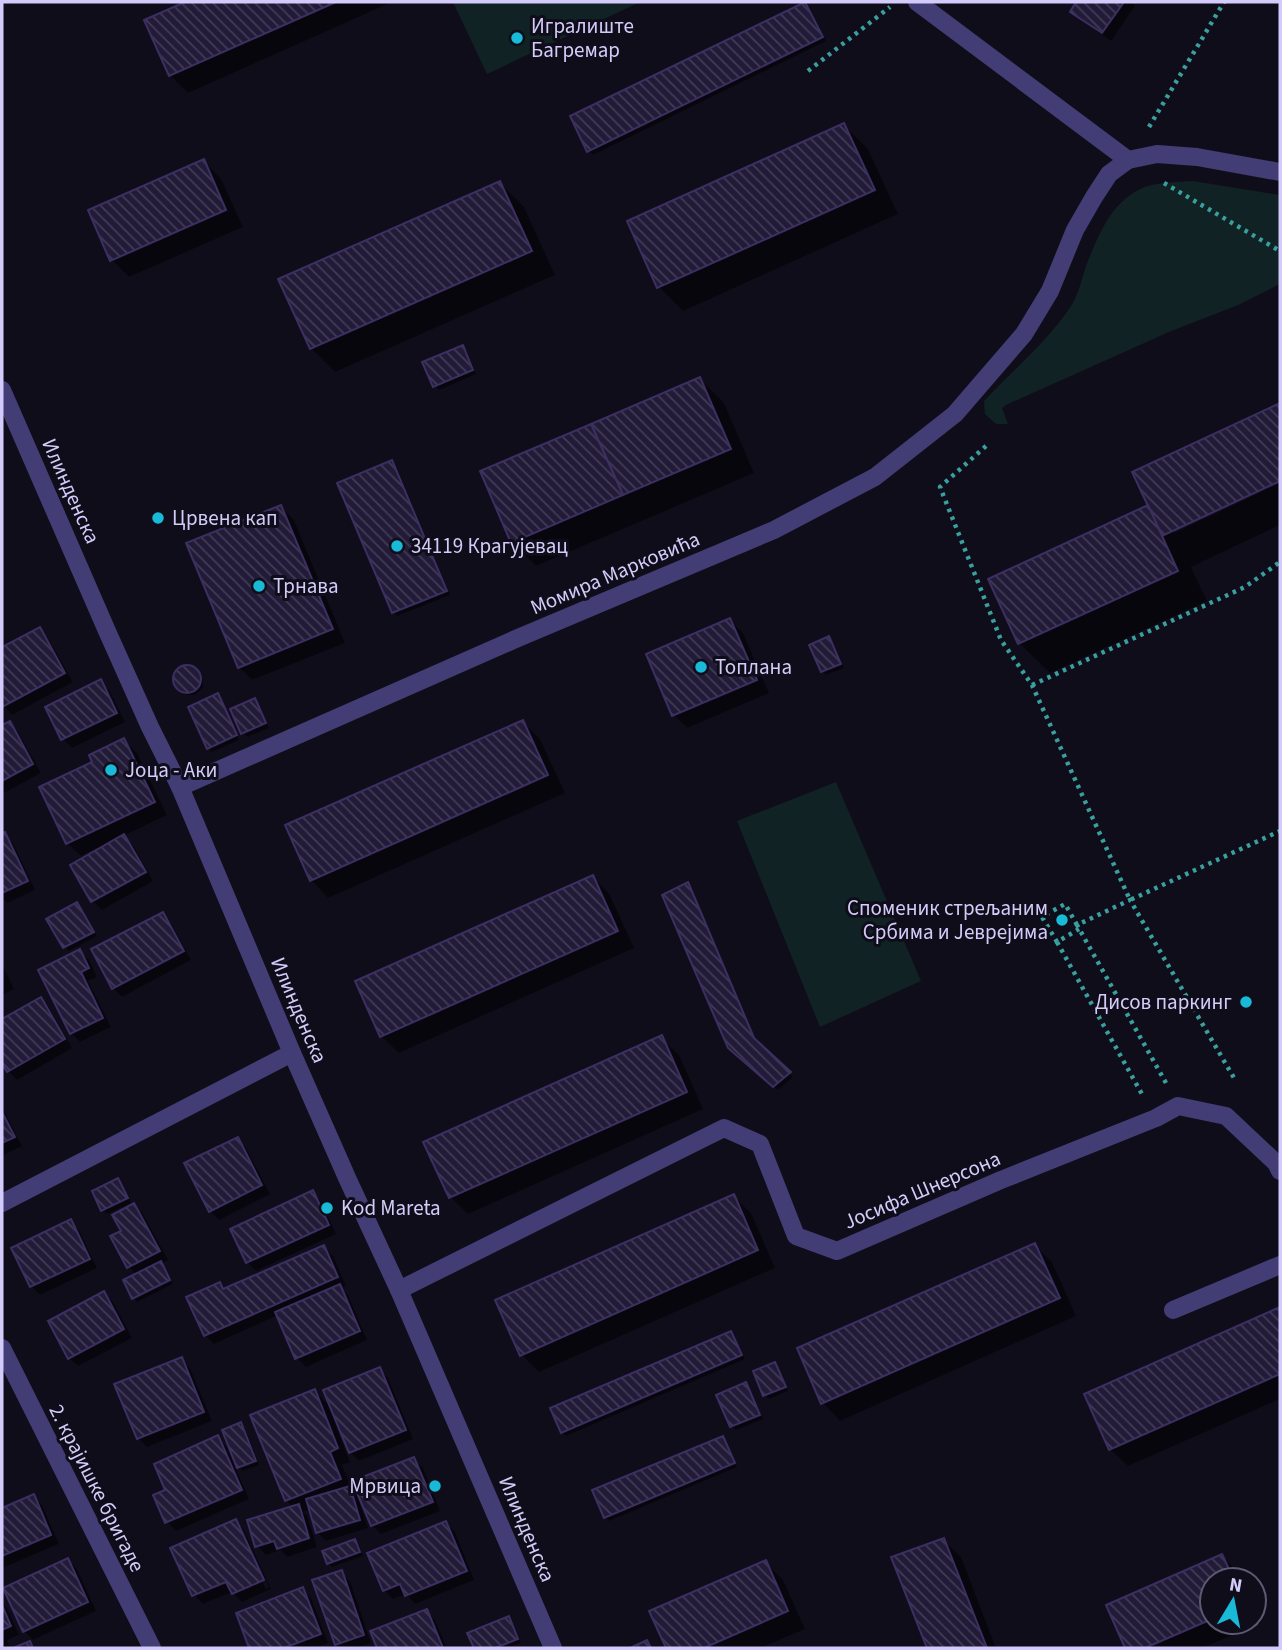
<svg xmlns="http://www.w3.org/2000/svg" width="1282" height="1650" viewBox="0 0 1282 1650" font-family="'Source Sans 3',sans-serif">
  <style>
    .grass { fill: #102223 }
    .shadow { fill: #0007; fill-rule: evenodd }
    .building { fill: url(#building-back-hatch); stroke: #3c2f62; stroke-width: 2 }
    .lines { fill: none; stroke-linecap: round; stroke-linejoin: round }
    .path { stroke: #399f9f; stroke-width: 4.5; stroke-dasharray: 3.5 5; stroke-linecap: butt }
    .minor { stroke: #423d74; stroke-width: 18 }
    .tertiary { stroke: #423d74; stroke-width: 18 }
    .poi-dot { fill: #19bad7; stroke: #100d1a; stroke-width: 2.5 }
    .labels { text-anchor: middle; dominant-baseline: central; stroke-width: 6; stroke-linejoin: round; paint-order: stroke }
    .poi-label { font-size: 21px; fill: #d3cbf9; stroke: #100d1a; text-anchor: start }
    .street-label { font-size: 21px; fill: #d3cbf9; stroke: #100d1a }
  </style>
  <defs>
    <pattern id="building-back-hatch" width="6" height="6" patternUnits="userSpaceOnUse" patternTransform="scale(1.75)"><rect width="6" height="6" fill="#221b38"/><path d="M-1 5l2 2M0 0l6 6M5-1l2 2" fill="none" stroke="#413b56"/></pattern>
  </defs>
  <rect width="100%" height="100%" fill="#100d1a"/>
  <!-- grass -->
  <g class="grass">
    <polygon points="453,2 640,2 487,74"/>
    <path d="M1193,181l87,14v89l-42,21 -69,27 -161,72 -6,4 6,16h-12l-11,-10 -1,-13c29,-31 64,-60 87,-95 7,-11 11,-27 15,-40 12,-30 26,-67 59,-79 15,-5 33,-5 48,-6z"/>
    <polygon points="836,782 921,981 820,1027 737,821"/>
  </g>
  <!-- shadow -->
  <g class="shadow">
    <polygon points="189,2 392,2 188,93 170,75 146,21"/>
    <polygon points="1078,2 1132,2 1135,6 1111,41 1081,20 1072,11"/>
    <polygon points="805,4 809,7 826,41 593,155 589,151"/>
    <polygon points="844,125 868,149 898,214 683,311 659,287"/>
    <polygon points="204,161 221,179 243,227 129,277 112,260"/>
    <polygon points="500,183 524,207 555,275 335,372 311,348"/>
    <polygon points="463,347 467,351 476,374 439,390 435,386"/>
    <polygon points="700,379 724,403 754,473 536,566 512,542"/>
    <polygon points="1280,405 1280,479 1174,529 1174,533 1280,483 1280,525 1191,567 1207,601 1050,673 1019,643 1150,506 1134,473"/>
    <polygon points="392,462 396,466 450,595 397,616 393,612"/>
    <polygon points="281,507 294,520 345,643 252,680 239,667"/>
    <polygon points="730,620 743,633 769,693 687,728 674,715"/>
    <polygon points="39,629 48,638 73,682 12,715 2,704 2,649"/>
    <polygon points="829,638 833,642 844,668 826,675 822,671"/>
    <polygon points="186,667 194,669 203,680 203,688 195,695 187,695 176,685 175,677 179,670"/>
    <polygon points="100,682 109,690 125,722 72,748 63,739 47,707"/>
    <polygon points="217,695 221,699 239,740 212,752 208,748"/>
    <polygon points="254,700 258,704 269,728 247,737 243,733"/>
    <polygon points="523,722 540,739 565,793 328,898 311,880"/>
    <polygon points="10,723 18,732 41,773 2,794 2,727"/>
    <polygon points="124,740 137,753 167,815 123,836 133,845 153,881 102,910 93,901 73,865 98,851 97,848 81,856 67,843 95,762"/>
    <polygon points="4,834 13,843 35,890 7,903 2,898 2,835"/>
    <polygon points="593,877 610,895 634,948 399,1053 381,1036"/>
    <polygon points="687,884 691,888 757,1044 793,1077 778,1090 735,1052"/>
    <polygon points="77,904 81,908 97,936 69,951 65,947 49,920"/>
    <polygon points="162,914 171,923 191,960 122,997 113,988"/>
    <polygon points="80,952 89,960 97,977 88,981 111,1027 80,1042 71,1033"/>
    <polygon points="2,964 14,989 2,995"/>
    <polygon points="40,999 49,1008 72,1048 17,1080 8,1071 2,1060 2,1021"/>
    <polygon points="661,1038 679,1055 703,1109 468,1214 450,1197"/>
    <polygon points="2,1107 22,1146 2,1156"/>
    <polygon points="238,1139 246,1148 270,1194 219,1220 210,1211"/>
    <polygon points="118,1180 122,1184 131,1203 107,1214 103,1210"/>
    <polygon points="312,1192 321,1201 336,1234 256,1271 247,1262"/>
    <polygon points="733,1196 751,1213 775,1268 539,1372 522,1355"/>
    <polygon points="134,1205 143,1214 168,1260 161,1264 164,1267 173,1284 137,1302 134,1298 137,1275 129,1267 113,1237 123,1232"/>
    <polygon points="70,1221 79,1230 97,1268 40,1295 31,1286"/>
    <polygon points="1034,1245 1052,1262 1076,1316 840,1421 823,1403"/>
    <polygon points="324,1247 333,1256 346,1286 341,1288 348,1295 367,1340 306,1367 297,1358 278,1315 214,1344 205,1335 220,1284 225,1290"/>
    <polygon points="104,1293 113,1302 132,1338 78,1366 69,1358"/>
    <polygon points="1280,1309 1280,1399 1128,1466 1110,1449 1086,1395"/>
    <polygon points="731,1333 735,1337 745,1359 566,1436 562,1432"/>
    <polygon points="181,1359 190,1368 212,1421 147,1447 138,1438"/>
    <polygon points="774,1364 778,1368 788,1391 769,1399 765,1395 755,1372"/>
    <polygon points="379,1369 388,1378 413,1439 359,1461 350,1452 338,1422 335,1423 350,1462 342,1465 353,1491 362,1501 414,1459 423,1468 440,1511 381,1534 372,1525 363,1502 360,1503 368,1528 326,1541 317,1532 311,1509 303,1512 307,1515 317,1547 287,1557 281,1550 266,1555 257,1546 294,1508 286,1500 314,1391 334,1410"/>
    <polygon points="745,1384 749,1388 763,1419 736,1430 732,1426 718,1396"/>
    <polygon points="241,1424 245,1428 259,1465 243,1471 235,1464 237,1463"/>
    <polygon points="217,1438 226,1446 249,1499 176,1531 167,1522 155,1496 168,1491"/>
    <polygon points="723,1438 727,1442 737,1467 609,1521 605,1517"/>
    <polygon points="33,1496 42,1505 59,1544 2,1568 2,1510"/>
    <path d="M235,1521l9,9 27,59 -29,13 -10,-10 -29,12 -9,-9 -21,-46zM238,1529h4l27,58 -3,2z"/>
    <polygon points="446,1523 455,1532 474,1580 415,1604 406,1594 393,1599 384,1590"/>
    <polygon points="943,1540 961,1557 996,1648 929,1648 894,1558"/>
    <polygon points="355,1541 359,1545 363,1556 332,1567 328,1563"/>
    <polygon points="1222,1556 1239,1573 1242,1580 1212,1580 1212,1622 1254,1622 1254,1606 1261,1623 1202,1648 1127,1648 1108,1606"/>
    <polygon points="68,1560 77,1569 96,1611 33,1640 24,1631"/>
    <polygon points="765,1562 783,1580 805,1629 761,1648 668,1648 652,1612"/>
    <polygon points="341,1572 350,1581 371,1643 358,1648 341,1648 336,1644"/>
    <polygon points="302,1589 311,1598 328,1643 315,1648 251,1648 238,1614"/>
    <polygon points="2,1603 7,1608 19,1635 7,1640 10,1648 2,1648"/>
    <polygon points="426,1611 435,1620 447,1648 378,1648 372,1632"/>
    <polygon points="508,1618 512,1622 521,1643 508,1648 475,1648 470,1634"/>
  </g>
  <!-- building -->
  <g class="building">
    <polygon points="185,2 336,2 169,76 144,20"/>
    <polygon points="805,2 823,37 587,152 570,116"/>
    <polygon points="1076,2 1124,2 1102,33 1070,12"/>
    <polygon points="844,123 875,190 657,288 627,221"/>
    <polygon points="204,159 226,210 110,261 88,210"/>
    <polygon points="500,181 532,251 310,349 278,279"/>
    <polygon points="463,345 473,370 433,387 422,362"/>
    <polygon points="700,377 731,449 623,495 591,424"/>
    <polygon points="1280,403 1280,481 1162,536 1132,472"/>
    <polygon points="591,424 623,495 511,543 480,471"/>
    <polygon points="392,460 447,591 392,613 337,483"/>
    <polygon points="281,505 333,629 238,668 186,543"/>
    <polygon points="1148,505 1178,571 1018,644 988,579"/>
    <polygon points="730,618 757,680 672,716 646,654"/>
    <polygon points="40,627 65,673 2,707 2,647"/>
    <polygon points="829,636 841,664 821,672 809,645"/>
    <circle cx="187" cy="679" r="14"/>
    <polygon points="101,679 117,713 61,740 45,707"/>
    <polygon points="218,693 237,735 207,749 188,707"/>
    <polygon points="255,698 266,723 241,734 230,709"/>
    <polygon points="523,720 548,775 310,881 285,825"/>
    <polygon points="10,721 33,764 2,781 2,725"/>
    <polygon points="124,738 155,802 66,844 39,787 92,762 89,755"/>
    <polygon points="5,832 28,881 2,893 2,833"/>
    <polygon points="124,834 146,872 91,902 70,865"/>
    <polygon points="593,875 618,931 380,1037 355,981"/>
    <polygon points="688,882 754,1038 791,1072 773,1087 728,1048 662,895"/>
    <polygon points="77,902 94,932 63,948 46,919"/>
    <polygon points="163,912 184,951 112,989 91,949"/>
    <polygon points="80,949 89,968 81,972 103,1018 70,1034 38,970"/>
    <polygon points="41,997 65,1039 7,1072 2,1064 2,1019"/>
    <polygon points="662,1035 687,1092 449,1198 423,1142"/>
    <polygon points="2,1112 15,1137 2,1143"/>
    <polygon points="238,1137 262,1185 209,1212 184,1163"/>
    <polygon points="118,1178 128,1198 101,1211 92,1191"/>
    <polygon points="313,1190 329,1225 246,1263 230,1229"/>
    <polygon points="734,1194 758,1250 520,1356 495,1300"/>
    <polygon points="134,1203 160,1251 127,1268 110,1236 121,1231 112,1215"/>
    <polygon points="71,1219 90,1259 30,1287 11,1248"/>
    <polygon points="1035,1243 1060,1298 821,1404 797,1348"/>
    <polygon points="324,1245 338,1277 204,1336 186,1297 220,1282 223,1289"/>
    <polygon points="161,1261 170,1280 132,1299 123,1280"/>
    <polygon points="340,1284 360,1331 295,1359 275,1312"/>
    <polygon points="104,1291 124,1329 68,1359 48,1321"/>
    <polygon points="1280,1307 1280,1374 1109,1450 1084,1394"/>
    <polygon points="731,1331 742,1355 561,1433 550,1408"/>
    <polygon points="182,1357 204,1412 137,1439 114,1384"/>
    <polygon points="775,1362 786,1387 763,1396 753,1371"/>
    <polygon points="380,1367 406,1430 349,1453 323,1390"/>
    <polygon points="746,1382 760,1415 730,1427 716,1395"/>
    <polygon points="315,1389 338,1448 330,1452 341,1479 285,1501 250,1415"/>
    <polygon points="241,1422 256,1461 237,1468 222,1430"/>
    <polygon points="218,1435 242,1490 165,1523 153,1495 165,1490 154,1464"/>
    <polygon points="723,1436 735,1463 604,1518 592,1490"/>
    <polygon points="414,1457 433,1502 371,1526 352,1481"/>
    <polygon points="350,1486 360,1520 316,1533 306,1499"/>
    <polygon points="34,1494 51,1535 2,1556 2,1508"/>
    <polygon points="299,1504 309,1538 277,1549 274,1541 255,1547 247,1520"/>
    <polygon points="236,1519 264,1580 232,1594 226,1582 192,1596 170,1548"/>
    <polygon points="446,1521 467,1571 405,1596 400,1584 383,1591 367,1553"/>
    <polygon points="944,1538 987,1648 927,1648 891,1557"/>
    <polygon points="355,1539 360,1552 327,1564 322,1551"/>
    <polygon points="1222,1554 1234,1580 1212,1580 1212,1619 1145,1648 1125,1648 1106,1605"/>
    <polygon points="68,1558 88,1602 23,1632 3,1588"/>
    <polygon points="766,1560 788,1611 704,1648 666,1648 649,1611"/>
    <polygon points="342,1570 364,1635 335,1645 312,1580"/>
    <polygon points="303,1587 321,1634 284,1648 249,1648 236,1613"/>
    <polygon points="2,1605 11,1626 2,1630"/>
    <polygon points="427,1609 443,1648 377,1648 370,1631"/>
    <polygon points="509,1616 518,1639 495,1648 474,1648 467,1633"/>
    <polygon points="647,1640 651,1648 630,1648"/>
    <polygon points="30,1641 33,1648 13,1648"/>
  </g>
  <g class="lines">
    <!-- path -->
    <g class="path">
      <polyline points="808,71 890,7"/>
      <polyline points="1149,127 1224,2"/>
      <polyline points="1164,183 1280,251"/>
      <polyline points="986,446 940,487 1001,640 1032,685 1130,900 1280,831"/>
      <polyline points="1032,685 1245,587 1280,562"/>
      <polyline points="1077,925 1065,904 1042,917 1057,942 1079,929"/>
      <polyline points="1057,942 1143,1096"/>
      <polyline points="1166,1083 1077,925 1130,900 1234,1078"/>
    </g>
    <!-- minor -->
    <g class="minor">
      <polyline points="917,2 1128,160"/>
      <polyline points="2,1203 292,1053"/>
      <polyline points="399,1290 724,1128 760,1144 796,1236 837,1251 1001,1180 1156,1118 1178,1106 1226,1116 1276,1163 1280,1171"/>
      <polyline points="1173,1310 1280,1265"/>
      <polyline points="2,1348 152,1648"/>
    </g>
    <!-- tertiary -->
    <g class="tertiary">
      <polyline points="2,390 107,631 150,727 180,787 292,1053 348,1180 399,1290 553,1648"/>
      <polyline points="180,787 518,638 774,530 875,477 955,414 1024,334 1050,291 1075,230 1094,197 1109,174 1128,160 1157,154 1197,157 1280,172"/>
    </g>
  </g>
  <!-- markers -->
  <g class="poi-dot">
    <circle cx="517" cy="38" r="7"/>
    <circle cx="158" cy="518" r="7"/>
    <circle cx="397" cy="546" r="7"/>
    <circle cx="259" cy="586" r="7"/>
    <circle cx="701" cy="667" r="7"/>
    <circle cx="111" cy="770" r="7"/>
    <circle cx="1062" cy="920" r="7"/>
    <circle cx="1246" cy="1002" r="7"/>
    <circle cx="327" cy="1208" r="7"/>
    <circle cx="435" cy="1486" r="7"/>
  </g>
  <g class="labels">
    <!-- poi labels -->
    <g class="poi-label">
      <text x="531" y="26">Игралиште<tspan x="531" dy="24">Багремар</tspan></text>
      <text x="172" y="518">Црвена кап</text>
      <text x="411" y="546">34119 Крагујевац</text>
      <text x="273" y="586">Трнава</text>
      <text x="715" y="667">Топлана</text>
      <text x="125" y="770">Јоца - Аки</text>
      <text x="1048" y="908" text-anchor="end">Споменик стрељаним<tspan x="1048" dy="24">Србима и Јеврејима</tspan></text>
      <text x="1232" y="1002" text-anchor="end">Дисов паркинг</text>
      <text x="341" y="1208">Kod Mareta</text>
      <text x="421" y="1486" text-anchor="end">Мрвица</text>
    </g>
    <!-- street labels -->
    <g class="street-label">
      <text transform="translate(71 491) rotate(66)">Илинденска</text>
      <text transform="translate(615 573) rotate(-23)">Момира Марковића</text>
      <text transform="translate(299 1010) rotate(67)">Илинденска</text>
      <text transform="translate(922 1190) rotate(-23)">Јосифа Шнерсона</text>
      <text transform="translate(97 1488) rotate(63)">2. крајишке бригаде</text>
      <text transform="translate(527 1529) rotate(67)">Илинденска</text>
    </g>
  </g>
  <!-- border -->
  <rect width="1282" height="1650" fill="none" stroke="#d3cbf9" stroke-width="7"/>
  <!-- north arrow -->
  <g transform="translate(1233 1601) rotate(10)"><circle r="33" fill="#100d1a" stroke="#5e5973" stroke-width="2"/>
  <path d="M0-5L12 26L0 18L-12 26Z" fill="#19bad7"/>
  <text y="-10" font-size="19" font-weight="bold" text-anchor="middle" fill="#d3cbf9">N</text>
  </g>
</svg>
